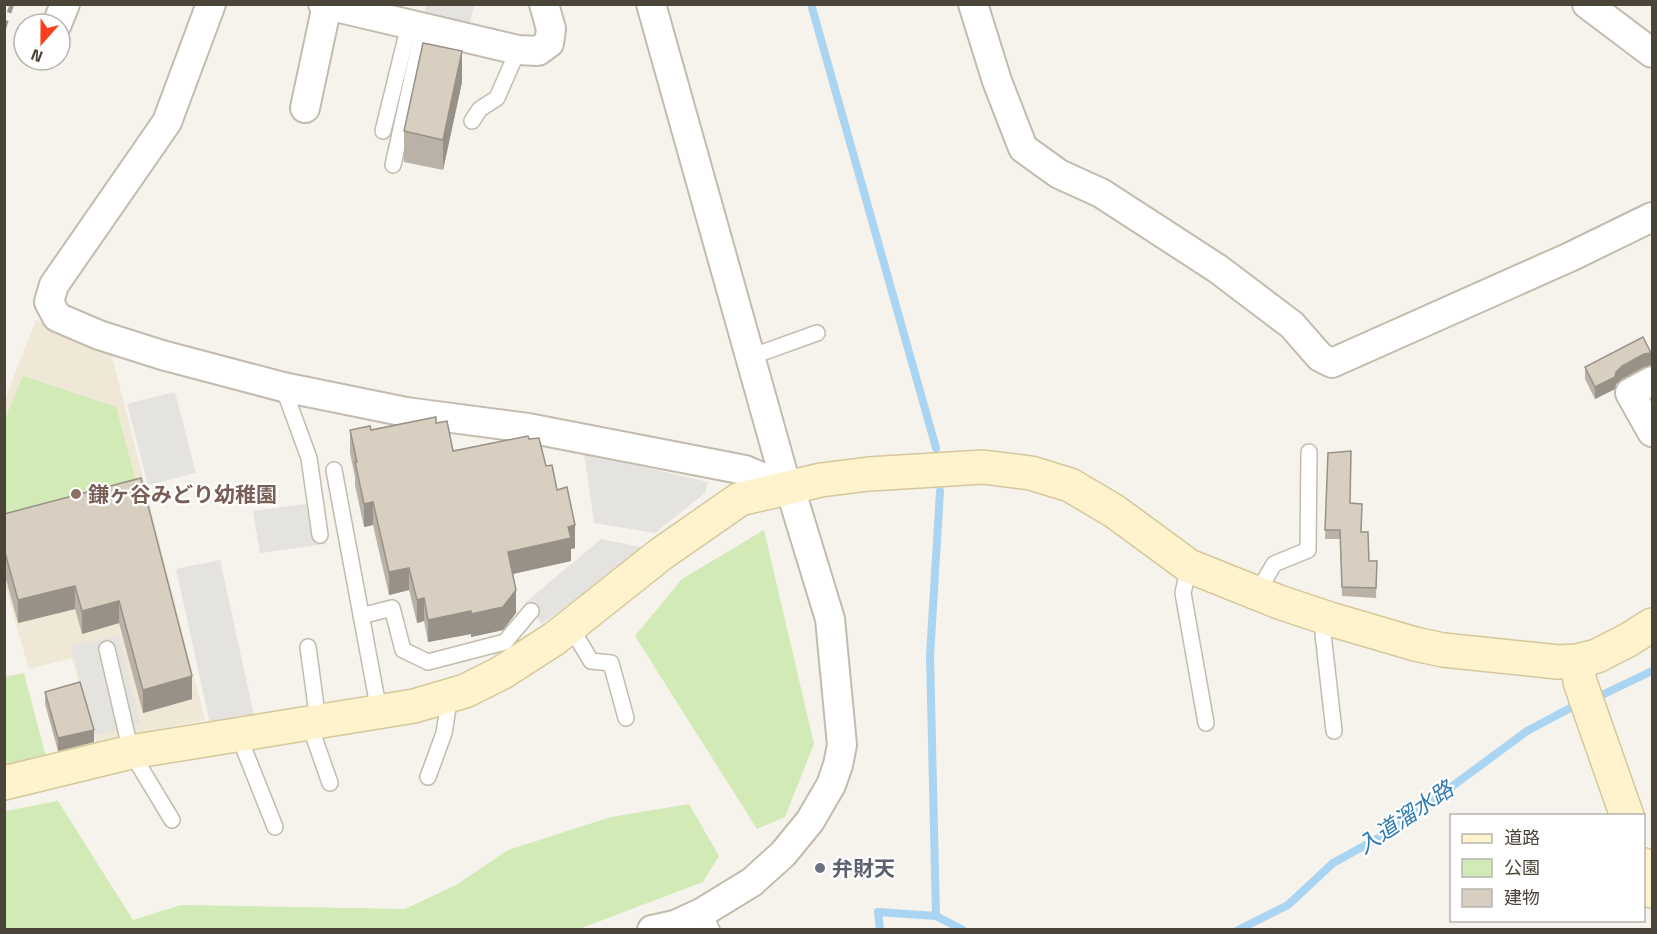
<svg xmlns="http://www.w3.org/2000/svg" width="1657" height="934" viewBox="0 0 1657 934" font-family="'Titillium Web','Noto Sans JP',sans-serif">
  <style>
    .education { fill: #efe8d6 }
    .green { fill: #d2eab5 }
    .parking { fill: #e5e3e0 }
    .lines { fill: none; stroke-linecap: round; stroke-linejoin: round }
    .stream { stroke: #a9d4f2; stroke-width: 8 }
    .lane-casing { stroke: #c2bbae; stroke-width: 18 }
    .street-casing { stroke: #c2bbae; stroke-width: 32 }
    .secondary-casing { stroke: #d6c79b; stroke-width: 36 }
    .lane { stroke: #fff; stroke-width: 15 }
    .street { stroke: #fff; stroke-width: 28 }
    .secondary { stroke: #fff3cd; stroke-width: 33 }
    .rail { stroke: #9a9a9a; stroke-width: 4.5; stroke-dasharray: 8 8; stroke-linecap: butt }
    .wall { fill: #bab2a6 }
    .shaded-wall { fill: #979187 }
    .building { fill: #d8cfc1; stroke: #979187; stroke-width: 1.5 }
    .education-dot { fill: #8d6e63; stroke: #fff; stroke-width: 2 }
    .worship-dot { fill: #6b7280; stroke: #fff; stroke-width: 2 }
    .labels { text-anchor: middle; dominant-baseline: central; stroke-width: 4.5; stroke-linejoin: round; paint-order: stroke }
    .education-label { font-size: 21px; font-weight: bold; fill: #785e54; stroke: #fff; text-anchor: start }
    .worship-label { font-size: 21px; font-weight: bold; fill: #5b616d; stroke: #fff; text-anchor: start }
    .water-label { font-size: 22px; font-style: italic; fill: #2e7ab2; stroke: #fff }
  </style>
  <rect width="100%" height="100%" fill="#f6f3ec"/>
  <!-- education -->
  <polygon class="education" points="36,320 110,349 205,720 96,743 72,658 29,669 5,586 4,402"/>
  <!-- green -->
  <g class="green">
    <polygon points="23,376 116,407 138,489 5,523 5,419"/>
    <polygon points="764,530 814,744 785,817 757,829 635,636 682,579"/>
    <polygon points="24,673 47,761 5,765 4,677"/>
    <polygon points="58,801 133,920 181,905 405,909 456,885 508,850 611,817 689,804 719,856 703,882 579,929 5,929 5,811"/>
  </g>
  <!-- parking -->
  <g class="parking">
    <polygon points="426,5 426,4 474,5 470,23 424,13"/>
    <polygon points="175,392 196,473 148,485 127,404"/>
    <polygon points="584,453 708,482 705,493 655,533 594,523"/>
    <polygon points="320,502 326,544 260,553 253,511"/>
    <polygon points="601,539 646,548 542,624 525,603"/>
    <polygon points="220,560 254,715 210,724 176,569"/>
    <polygon points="119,635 140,724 96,735 71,646"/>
  </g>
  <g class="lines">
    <!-- stream -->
    <g class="stream">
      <polyline points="811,4 936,448"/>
      <polyline points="1604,694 1652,671"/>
      <polyline points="936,916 930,656 940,491"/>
      <polyline points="880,930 878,912 936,916 963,930"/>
      <polyline points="1238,930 1288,905 1333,863 1393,830 1527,731 1574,706"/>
    </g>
    <defs>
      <g id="lane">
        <polyline points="472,121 480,109 497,98 518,50"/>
        <polyline points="383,131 409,25"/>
        <polyline points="393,165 423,28"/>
        <polyline points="750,357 817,333"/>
        <polyline points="283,387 309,458 320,535"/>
        <polyline points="334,470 379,711"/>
        <polyline points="1189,566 1183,593 1206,723"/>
        <polyline points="1257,593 1274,564 1308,550 1309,452"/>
        <polyline points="361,616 392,608 403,650 428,662 505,642 531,611"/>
        <polyline points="1330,619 1323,634 1334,731"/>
        <polyline points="570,626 591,661 611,663 626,718"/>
        <polyline points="308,647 318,721"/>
        <polyline points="107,649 131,752 172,820"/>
        <polyline points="309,723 330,783"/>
        <polyline points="238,734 275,827"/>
        <polyline points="428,777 444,733 450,695"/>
        <polyline points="703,912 712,930"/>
      </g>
      <g id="street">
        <polyline points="211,4 167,122 54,285 49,302 57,317 99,335 162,355 283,387 406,412 528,428 745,470 787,488"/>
        <polyline points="323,4 518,50 538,51 549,43 551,29 544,4"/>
        <polyline points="651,4 787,488"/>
        <polyline points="973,4 997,81 1023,148 1059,174 1101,193 1218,269 1292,325 1320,357 1332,363 1570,257 1652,217"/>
        <polyline points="1587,4 1652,53"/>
        <polyline points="57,24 65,4"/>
        <polyline points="305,108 327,5"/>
        <polyline points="1652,381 1630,393 1652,432"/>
        <polyline points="652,930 675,925 703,912 752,882 783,854 810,821 831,785 838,765 842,745 830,619 790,488"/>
      </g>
      <g id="secondary">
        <polyline points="1577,661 1580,682 1627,816"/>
        <polyline points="4,783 131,752 414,706 465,691 501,673 554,639 661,554 740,499 821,480 869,474 983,467 1031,473 1070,485 1114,511 1189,566 1279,602 1330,619 1415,644 1443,650 1558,662 1577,661 1597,656 1628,640 1652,625"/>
        <polyline points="1644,865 1652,891"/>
      </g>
    </defs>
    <!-- lane casing -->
    <use href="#lane" class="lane-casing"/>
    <!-- street casing -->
    <use href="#street" class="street-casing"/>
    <!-- secondary casing -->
    <use href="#secondary" class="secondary-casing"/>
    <!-- lane -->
    <use href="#lane" class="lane"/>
    <!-- street -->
    <use href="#street" class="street"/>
    <!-- secondary -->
    <use href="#secondary" class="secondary"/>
    <!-- rail -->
    <polyline class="rail" points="4,28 12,4"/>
  </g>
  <!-- wall -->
  <g class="wall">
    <polygon points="462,82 443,170 404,162 404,131"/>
    <polygon points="1651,365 1644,367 1622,379 1616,384 1615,389 1595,399 1585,379 1585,367"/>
    <polygon points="436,423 453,451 529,439 546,466 557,490 575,548 571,549 571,561 513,574 516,613 503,630 471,637 471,634 428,642 424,621 417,623 409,590 389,595 373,525 364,527 355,485 355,477 350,453 350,430 371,430"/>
    <polygon points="1328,453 1350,503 1361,532 1369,561 1377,561 1376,598 1342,596 1340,539 1325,539"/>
    <polygon points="141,478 192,699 143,713 119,623 82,634 75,609 18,623 4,572 4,514"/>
    <polygon points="45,692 94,742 58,751 45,704"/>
  </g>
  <!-- shaded-wall -->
  <g class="shaded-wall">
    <polygon points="462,51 462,82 443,170 443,140"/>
    <polygon points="1651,353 1651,365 1644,367 1622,379 1616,384 1615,389 1595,399 1595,387 1616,372 1622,366 1644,354"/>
    <polygon points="373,502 373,525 364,527 364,504"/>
    <polygon points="575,525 575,548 571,549 571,561 508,575 508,552 568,527"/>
    <polygon points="409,568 409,590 389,595 389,572"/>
    <polygon points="75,586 75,609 18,623 18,600"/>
    <polygon points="516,590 516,613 503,630 471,637 471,614"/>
    <polygon points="424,598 424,621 417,623 417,600"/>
    <polygon points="119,601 119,623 82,634 82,611"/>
    <polygon points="471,611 471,634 428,642 428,620"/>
    <polygon points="192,676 192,699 143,713 143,690"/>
    <polygon points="94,730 94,742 58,751 58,738"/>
  </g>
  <!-- building -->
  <g class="building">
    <polygon points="423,43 462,51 443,140 404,131"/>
    <polygon points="1643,337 1651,353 1644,354 1622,366 1616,372 1615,377 1595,387 1585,367"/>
    <polygon points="436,417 436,423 447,421 453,451 528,436 529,439 539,438 546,466 552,465 557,490 567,487 575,525 568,527 571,538 508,552 516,590 503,607 471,614 471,611 428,620 424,598 417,600 409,568 389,572 373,502 364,504 355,462 357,462 350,430 370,426 371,430"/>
    <polygon points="1351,451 1350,503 1362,504 1361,532 1368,532 1369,561 1377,561 1376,588 1342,587 1340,530 1325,530 1328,453"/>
    <polygon points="141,478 192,676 143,690 119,601 82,611 75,586 18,600 4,549 4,514"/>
    <polygon points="80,682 94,730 58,738 45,692"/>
  </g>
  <!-- markers -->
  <circle class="education-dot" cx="76" cy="494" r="6"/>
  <circle class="worship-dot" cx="820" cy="868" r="6"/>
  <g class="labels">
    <!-- education labels -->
    <g class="education-label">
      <text x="88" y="494">鎌ヶ谷みどり幼稚園</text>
    </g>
    <!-- worship labels -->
    <g class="worship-label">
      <text x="832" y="868">弁財天</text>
    </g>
    <!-- water labels -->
    <g class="water-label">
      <text transform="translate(1405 817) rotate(-34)">入道溜水路</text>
    </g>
  </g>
  <!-- border -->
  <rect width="1657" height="934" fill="none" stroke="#4b4439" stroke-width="12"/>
  <!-- legend -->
  <rect x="1450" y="814" width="195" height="108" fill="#ffffff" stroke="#b7b4b0" stroke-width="1.5"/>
  <rect x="1462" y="834" width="30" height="9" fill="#fff3cd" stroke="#b7b4b0" stroke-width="1.5"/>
  <text x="1504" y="844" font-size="18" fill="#4b4439">道路</text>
  <rect x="1462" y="859" width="30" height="18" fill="#d2eab5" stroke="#b7b4b0" stroke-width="1.5"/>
  <text x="1504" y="874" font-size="18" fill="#4b4439">公園</text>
  <rect x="1462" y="889" width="30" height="18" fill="#d8cfc1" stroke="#b7b4b0" stroke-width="1.5"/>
  <text x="1504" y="904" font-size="18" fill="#4b4439">建物</text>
  <!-- north arrow -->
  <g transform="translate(42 42) rotate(201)"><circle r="28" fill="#ffffff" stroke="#b7b4b0" stroke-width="1.5"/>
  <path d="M0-4.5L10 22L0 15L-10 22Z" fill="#fc3f1d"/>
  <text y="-9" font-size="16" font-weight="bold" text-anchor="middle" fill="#4b4439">N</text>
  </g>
</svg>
